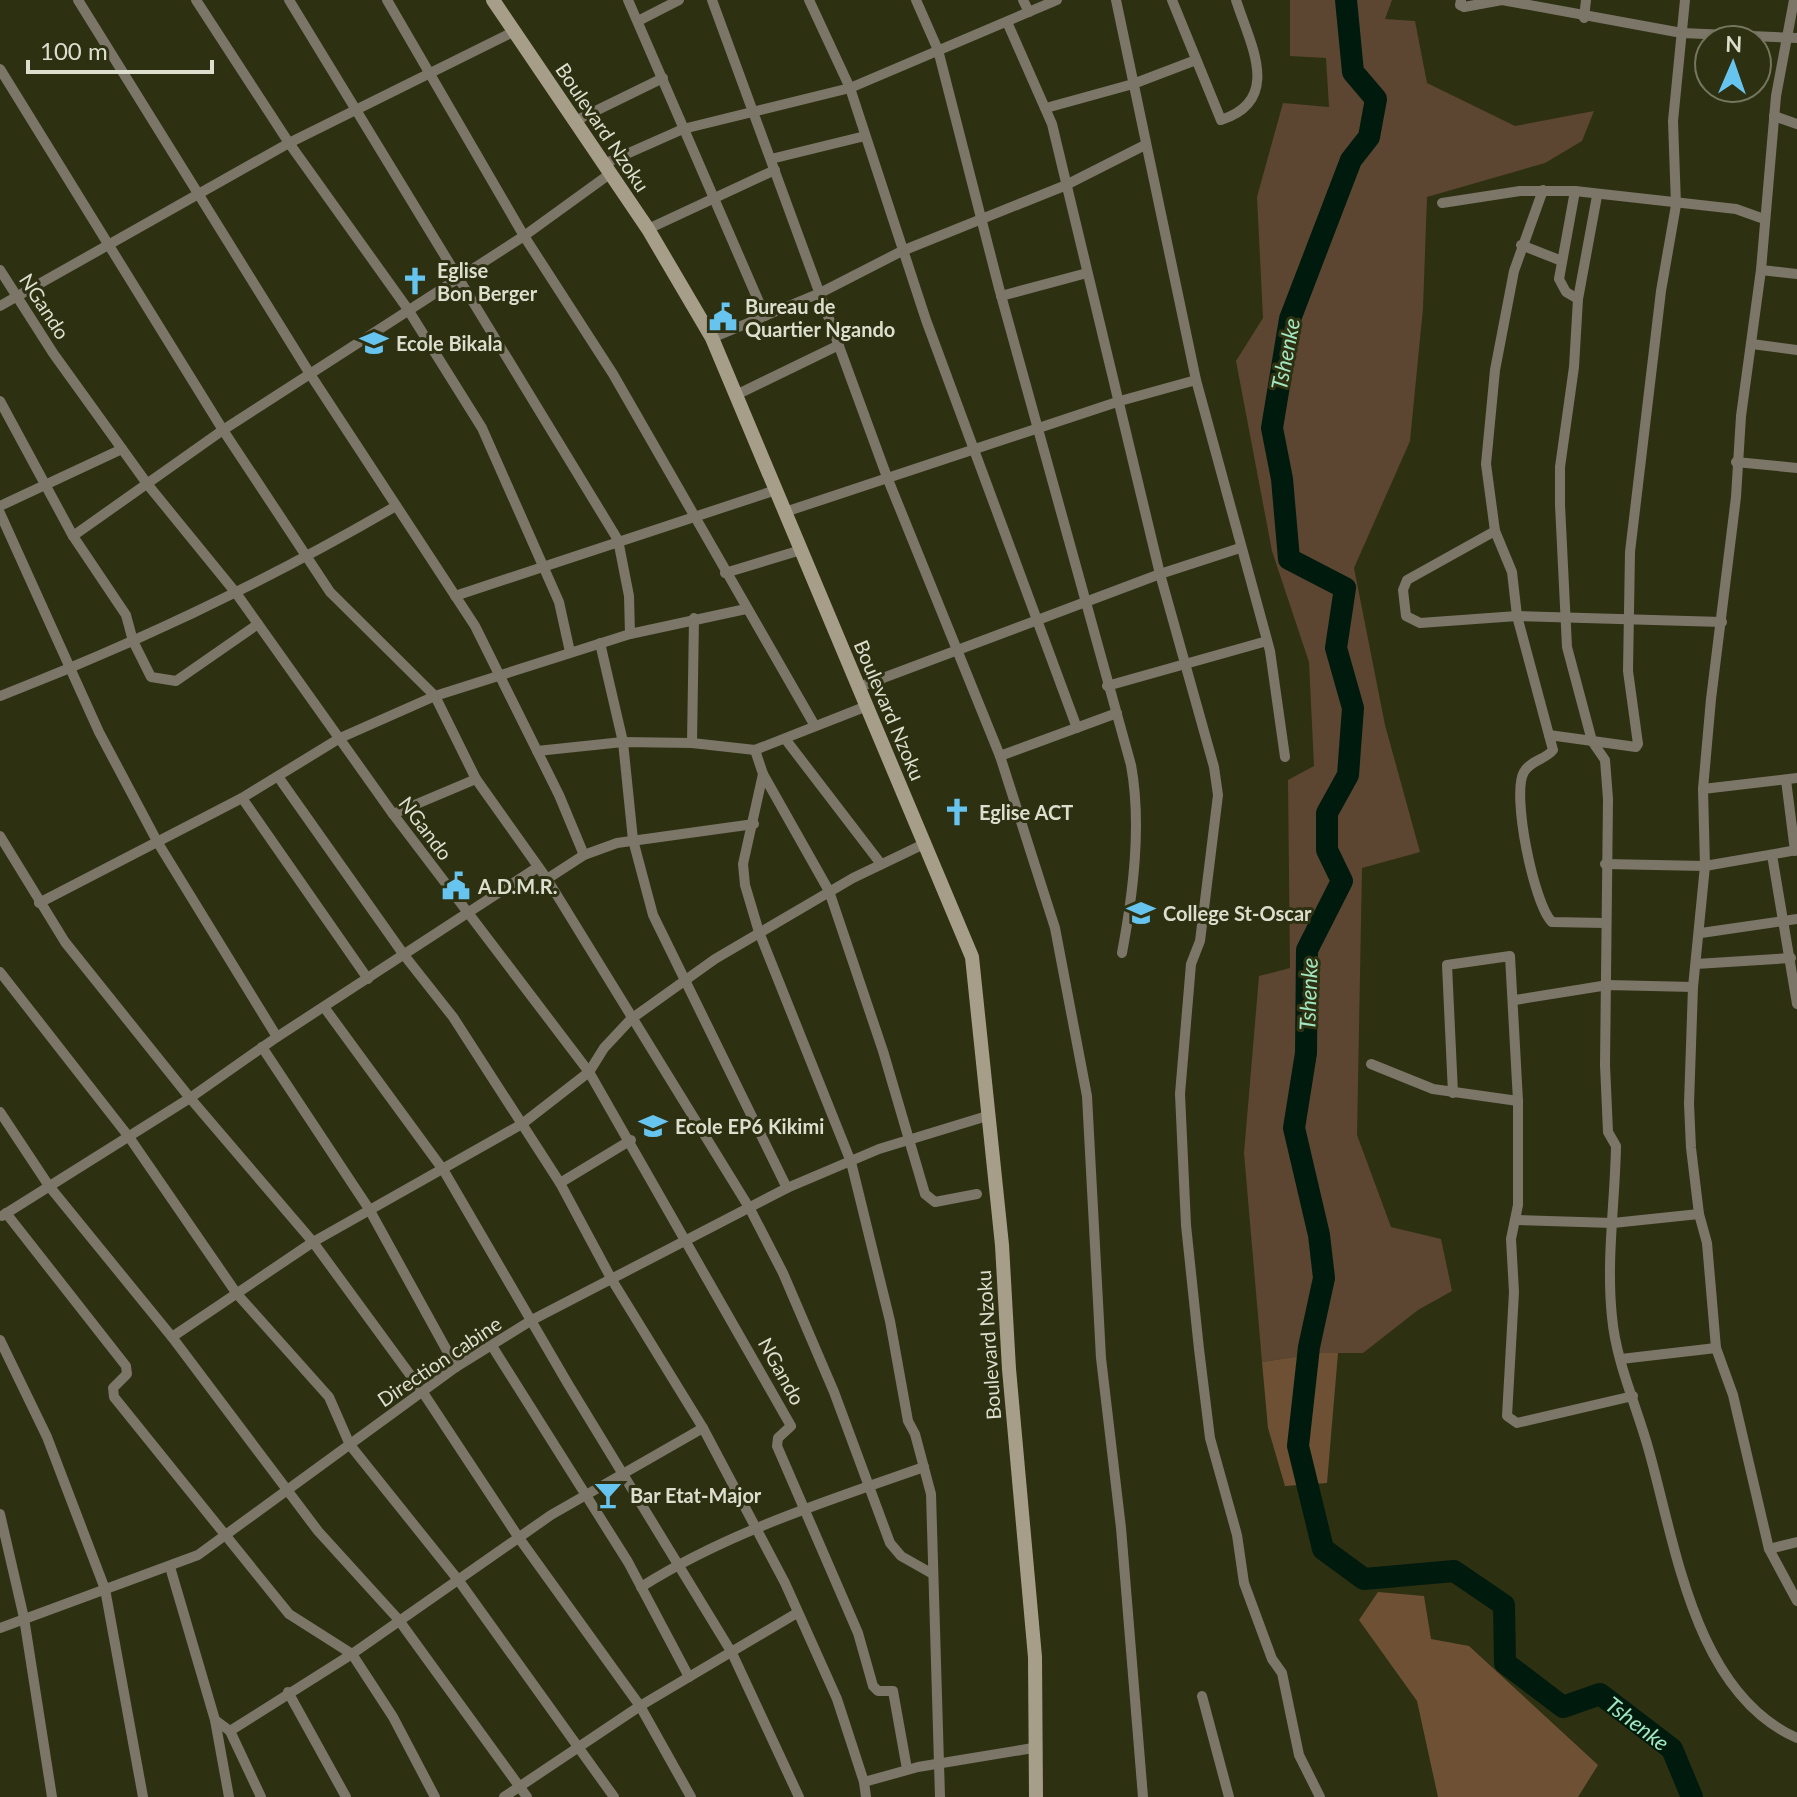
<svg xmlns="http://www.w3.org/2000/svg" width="1797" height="1797" viewBox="0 0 1797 1797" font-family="Lato,sans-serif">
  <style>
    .green { fill: #5c4631 }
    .forest { fill: #6e5134 }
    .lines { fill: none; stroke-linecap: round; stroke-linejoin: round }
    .river { stroke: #001b0e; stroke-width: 22 }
    .street { stroke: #7b7668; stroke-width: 10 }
    .secondary { stroke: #a79e89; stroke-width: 14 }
    .labels { text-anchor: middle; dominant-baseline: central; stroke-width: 6; stroke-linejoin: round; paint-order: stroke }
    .street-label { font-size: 20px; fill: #dddfce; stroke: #2e3012 }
    .poi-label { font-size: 20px; font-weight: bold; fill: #dddfce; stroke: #2e3012; text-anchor: start }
    .water-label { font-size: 22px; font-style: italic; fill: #a1e7c0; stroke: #2e3012 }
  </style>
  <rect width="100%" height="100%" fill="#2e3012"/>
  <!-- green -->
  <polygon class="green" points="1290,0 1392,0 1385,19 1415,21 1427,83 1515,126 1594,111 1582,141 1545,163 1427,197 1423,308 1410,441 1354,568 1385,725 1420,852 1362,868 1357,1135 1391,1227 1441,1239 1452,1291 1418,1310 1363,1353 1321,1353 1262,1362 1244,1153 1259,976 1290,968 1288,780 1314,766 1309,662 1272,551 1236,361 1263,318 1257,197 1283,103 1329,107 1326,58 1290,56"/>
  <!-- forest -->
  <g class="forest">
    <polygon points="1321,1353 1338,1353 1327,1483 1285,1486 1268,1428 1262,1362"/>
    <polygon points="1378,1592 1424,1596 1431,1639 1469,1646 1598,1765 1578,1797 1438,1797 1417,1701 1359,1620"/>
  </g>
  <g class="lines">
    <!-- river -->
    <path class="river" id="s1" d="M1346,0l7,72 23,27 -7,38 -18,23 -61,159 -18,109 10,51 7,80 56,29 -9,60 17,60 -5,67 -21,38v37l15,31 -35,69 -1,103 -12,75 25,107 5,43 -15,69 -11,99 25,103 41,30 90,-8 50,34 1,58 58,44 37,-13 72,55 20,48"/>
    <!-- street -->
    <g class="street">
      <polyline points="78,0 310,374 475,626 559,795 584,855"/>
      <polyline points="196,0 289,143 407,308 482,428 559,602 570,652"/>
      <polyline points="289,0 618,540 629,596 630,634"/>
      <polyline points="387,0 524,236 613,374 815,726"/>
      <polyline points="628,0 765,316"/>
      <polyline points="712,0 887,477 1000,756 1055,928 1087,1096 1101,1358 1121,1528 1143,1797"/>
      <polyline points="809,0 850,88 926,320 1077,728"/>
      <path d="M916,0l22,50 61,238 132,477c11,60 2,129 -9,188"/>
      <polyline points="1023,0 1029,12"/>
      <polyline points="1116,0 1196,380 1270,651 1285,757"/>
      <path d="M1172,0l49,120c62,-20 29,-76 15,-120"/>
      <polyline points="1461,0 1460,5 1464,7 1502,0 1682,33 1797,38"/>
      <polyline points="1794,0 1776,96 1761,270 1741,416 1736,497 1711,699 1703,789 1705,866 1693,987 1689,1104 1691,1148 1699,1214 1707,1243 1716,1348 1733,1395 1769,1549 1797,1601"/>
      <polyline points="1584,18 1586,0"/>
      <polyline points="638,21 679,0"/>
      <polyline points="1007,22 1052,124 1160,574 1214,767 1218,795 1200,941 1191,964 1180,1094 1186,1225 1199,1349 1210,1438 1237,1535 1244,1583 1272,1659 1282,1673 1299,1755 1320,1797"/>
      <polyline points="0,69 223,430 330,592 435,696 476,779 547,879 750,1209 783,1273 834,1392 890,1543 901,1556 931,1573"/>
      <polyline points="1046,108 1133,84 1196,60"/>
      <polyline points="1774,116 1797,124"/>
      <polyline points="575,121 663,78"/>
      <polyline points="771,159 865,136"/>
      <polyline points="604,164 683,129 850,88 1057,0"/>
      <path d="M1543,190l-29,81 -19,99 -9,94 9,67 17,41 5,44 36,134c-8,10 -22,10 -29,22 -13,21 10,133 28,150l53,1"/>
      <polyline points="1575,191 1559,279 1566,292 1578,299"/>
      <path d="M1597,196l-19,103 -4,68 -14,100v38l7,142 25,94 13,19 3,39 -3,266 3,67 8,14c-1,57 -10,114 -4,171 4,45 25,90 37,134 27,96 46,242 148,287"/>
      <polyline points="1442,203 1520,191 1575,191 1736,209 1764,219"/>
      <polyline points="648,229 775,170"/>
      <polyline points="1521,245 1562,261"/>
      <polyline points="0,270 53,353 148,485 236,593 393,814 589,1072 791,1426 778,1438 777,1446 858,1633 873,1686 878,1691 893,1691 907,1769"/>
      <polyline points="1761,270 1797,274"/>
      <polyline points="1001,296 1087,273"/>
      <polyline points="0,306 289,143 515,31"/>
      <polyline points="712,338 820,293 902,251 1064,186 1145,145"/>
      <polyline points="1752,344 1797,350"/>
      <polyline points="736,395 839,345"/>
      <polyline points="0,401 73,536 126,615 133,641 151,677 176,681 258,624"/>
      <polyline points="1736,462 1797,468"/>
      <polyline points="0,506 122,449"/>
      <polyline points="785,512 1120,401 1196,380"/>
      <polyline points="0,513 99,732 158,843 277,1037"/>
      <polyline points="1495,531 1407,580 1403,590 1406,616 1420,623 1517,616 1722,622"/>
      <polyline points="73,536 223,430 524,236 611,173"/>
      <polyline points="725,573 801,550"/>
      <polyline points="455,596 776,490"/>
      <polyline points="600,643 623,742 633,840 653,915 787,1188"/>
      <polyline points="1107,686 1267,641"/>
      <polyline points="859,687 1160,574 1240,548"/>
      <path d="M0,696c137,-53 269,-116 396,-190"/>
      <polyline points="1549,735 1636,747 1638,744 1628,671 1630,552 1661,291 1676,205 1673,121 1685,0"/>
      <polyline points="786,740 881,864"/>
      <polyline points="692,743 694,618"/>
      <polyline points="755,750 763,774 829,891 883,1051 925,1194 935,1202 977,1194"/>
      <polyline points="537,751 623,742 692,743 755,750 867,706"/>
      <polyline points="1000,756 1117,713"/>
      <polyline points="763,774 743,864 745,885 759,932 851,1162 890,1321 908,1421 915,1434 931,1494 940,1797"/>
      <polyline points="279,778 404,955 453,1017 560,1183 612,1280 703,1428 785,1583 837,1699 864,1782 866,1797"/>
      <polyline points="1786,780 1795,851"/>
      <polyline points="1703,789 1797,778"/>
      <polyline points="242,798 368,979"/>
      <polyline points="393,814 476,779"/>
      <polyline points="0,836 65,942 190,1098 313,1242 422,1391 519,1538 640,1706 691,1797"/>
      <polyline points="1772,855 1797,1004"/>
      <polyline points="1605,864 1705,866 1797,850"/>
      <polyline points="547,879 584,855 617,843 754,824"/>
      <polyline points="39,903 242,798 340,738 435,696 630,634 746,609"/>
      <polyline points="1701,933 1797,919"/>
      <polyline points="1696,964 1791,958"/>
      <polyline points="0,972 129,1137 237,1294 329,1397 350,1445 459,1581 614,1797"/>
      <polyline points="1515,1000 1608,985 1693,987"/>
      <polyline points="324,1007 444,1171 568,1384 732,1653 799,1797"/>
      <polyline points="262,1047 369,1209 456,1367"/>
      <polyline points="1371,1064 1433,1089 1518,1101"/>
      <polyline points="1453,1093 1447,965 1510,956 1518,1101 1518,1205 1511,1239 1514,1292 1507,1416 1517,1423 1633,1396"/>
      <polyline points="0,1112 49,1186 172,1337 318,1531 398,1619 527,1797"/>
      <polyline points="560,1183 631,1140"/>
      <polyline points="6,1213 126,1366 127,1374 113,1388 114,1397 289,1614 352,1654 393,1717 435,1797"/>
      <polyline points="2,1216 190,1098 277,1037 538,867"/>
      <polyline points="1516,1220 1613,1223 1699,1214"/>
      <polyline points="172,1337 313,1242 522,1124 589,1072 604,1048 631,1019 715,959 853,878 926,843"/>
      <polyline points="0,1340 47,1437 105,1589 143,1797"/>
      <polyline points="492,1346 628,1562 689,1677"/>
      <polyline points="1621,1359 1716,1348"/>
      <polyline points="0,1514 24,1618 52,1797"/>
      <polyline points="1769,1549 1797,1542"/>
      <polyline points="170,1567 215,1720 229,1797"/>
      <path d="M641,1587c87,-55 186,-86 283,-120"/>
      <polyline points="0,1628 198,1555 456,1367 532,1320 787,1188 879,1149 987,1116"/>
      <polyline points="288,1692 346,1797"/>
      <polyline points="1202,1696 1229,1797"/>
      <polyline points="215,1720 230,1731 261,1797"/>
      <polyline points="230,1731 352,1654 551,1515 703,1428"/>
      <polyline points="864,1782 918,1767 1033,1748"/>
      <polyline points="504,1797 640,1706 797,1613"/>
    </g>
    <!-- secondary -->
    <polyline class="secondary" points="493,0 648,229 712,338 972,957 1002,1245 1009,1369 1035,1657 1036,1797"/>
  </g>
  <!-- icons -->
  <defs>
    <symbol id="church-bare" viewBox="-9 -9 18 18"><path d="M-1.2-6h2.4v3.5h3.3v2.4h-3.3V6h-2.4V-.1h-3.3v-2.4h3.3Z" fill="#67c4ef" stroke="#2e3012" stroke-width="2.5" paint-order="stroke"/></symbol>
    <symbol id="civic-bare" viewBox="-9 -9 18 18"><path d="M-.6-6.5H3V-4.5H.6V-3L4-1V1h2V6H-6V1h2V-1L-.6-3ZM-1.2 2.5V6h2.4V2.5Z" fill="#67c4ef" stroke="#2e3012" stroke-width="2.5" paint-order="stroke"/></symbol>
    <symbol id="school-bare" viewBox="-9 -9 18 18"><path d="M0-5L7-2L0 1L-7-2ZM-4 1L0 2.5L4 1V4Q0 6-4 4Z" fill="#67c4ef" stroke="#2e3012" stroke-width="2.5" paint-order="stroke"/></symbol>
    <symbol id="bar-bare" viewBox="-9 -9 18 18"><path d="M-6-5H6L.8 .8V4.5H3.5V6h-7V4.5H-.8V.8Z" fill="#67c4ef" stroke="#2e3012" stroke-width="2.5" paint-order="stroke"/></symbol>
  </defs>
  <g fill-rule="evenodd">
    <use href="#church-bare" x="395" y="261" width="40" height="40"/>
    <use href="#civic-bare" x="703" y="297" width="40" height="40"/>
    <use href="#school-bare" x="354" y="323" width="40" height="40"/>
    <use href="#church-bare" x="937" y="792" width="40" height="40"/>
    <use href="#civic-bare" x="436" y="866" width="40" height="40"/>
    <use href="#school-bare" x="1121" y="893" width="40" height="40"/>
    <use href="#school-bare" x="633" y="1106" width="40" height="40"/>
    <use href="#bar-bare" x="588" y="1475" width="40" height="40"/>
  </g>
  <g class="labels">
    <!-- street labels -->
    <g class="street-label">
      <text transform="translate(603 127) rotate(56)">Boulevard Nzoku</text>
      <text transform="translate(45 306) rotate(57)">NGando</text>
      <text transform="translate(890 710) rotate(67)">Boulevard Nzoku</text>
      <text transform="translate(426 828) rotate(53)">NGando</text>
      <text transform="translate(988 1345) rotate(-94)">Boulevard Nzoku</text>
      <text transform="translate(439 1361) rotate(-34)">Direction cabine</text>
      <text transform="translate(782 1371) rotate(61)">NGando</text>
    </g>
    <!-- poi labels -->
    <g class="poi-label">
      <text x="437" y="270">Eglise<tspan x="437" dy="23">Bon Berger</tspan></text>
      <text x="745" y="306">Bureau de<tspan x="745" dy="23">Quartier Ngando</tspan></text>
      <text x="396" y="343">Ecole Bikala</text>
      <text x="979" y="812">Eglise ACT</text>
      <text x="478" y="886">A.D.M.R.</text>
      <text x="1163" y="913">College St-Oscar</text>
      <text x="675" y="1126">Ecole EP6 Kikimi</text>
      <text x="630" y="1495">Bar Etat-Major</text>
    </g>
    <!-- water labels -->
    <g class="water-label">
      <text transform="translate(1285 354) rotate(-79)">Tshenke</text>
      <text transform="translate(1308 994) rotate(-88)">Tshenke</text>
      <text stroke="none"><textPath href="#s1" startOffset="2062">Tshenke</textPath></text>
    </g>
  </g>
  <!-- north arrow -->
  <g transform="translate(1733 64) rotate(2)"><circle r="38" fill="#2e3012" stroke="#74765d" stroke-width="2"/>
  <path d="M0-6L14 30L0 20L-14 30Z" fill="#67c4ef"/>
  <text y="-12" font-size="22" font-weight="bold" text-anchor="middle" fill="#dddfce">N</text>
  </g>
  <!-- scale -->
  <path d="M28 60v12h184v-12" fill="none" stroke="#dddfce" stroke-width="4"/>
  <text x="40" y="60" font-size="24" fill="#dddfce" stroke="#2e3012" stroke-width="6" paint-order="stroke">100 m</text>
</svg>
